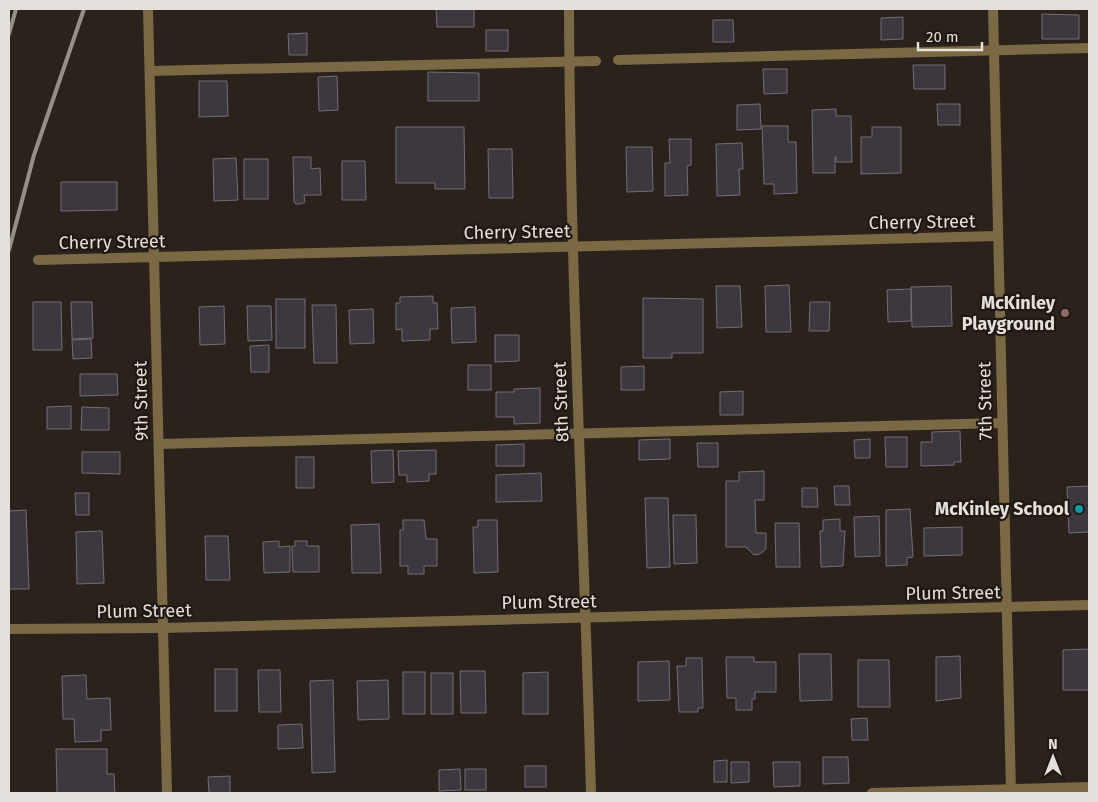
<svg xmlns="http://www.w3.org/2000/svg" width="1098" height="802" viewBox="0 0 1098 802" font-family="'Fira Sans',sans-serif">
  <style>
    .building { fill: #3d373f; stroke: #746d77 }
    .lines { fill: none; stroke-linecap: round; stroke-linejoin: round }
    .service { stroke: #7a6944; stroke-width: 10 }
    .minor { stroke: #7a6944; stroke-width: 10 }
    .rail { stroke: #958f89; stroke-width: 4 }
    .education-dot { fill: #8d6e63; stroke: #201812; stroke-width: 2 }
    .culture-dot { fill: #0f9aa8; stroke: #201812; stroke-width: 2 }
    .labels { text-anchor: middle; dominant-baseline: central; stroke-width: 4.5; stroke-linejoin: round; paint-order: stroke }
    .street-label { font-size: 18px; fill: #e5dfdb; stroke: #201812 }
    .poi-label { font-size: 18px; font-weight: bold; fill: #e5dfdb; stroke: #201812; text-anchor: end }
  </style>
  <rect width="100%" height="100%" fill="#2a221b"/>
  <!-- building -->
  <g class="building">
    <polygon points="436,9 474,9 474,27 437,27"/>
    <polygon points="1042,14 1079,15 1079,39 1042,39"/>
    <polygon points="903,17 903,39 881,40 881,18"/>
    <polygon points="713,20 733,20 734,42 713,42"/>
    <rect x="486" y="30" width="22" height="21"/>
    <polygon points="307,33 307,55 289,55 288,34"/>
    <polygon points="913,65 945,65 945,89 914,89"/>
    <polygon points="763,69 787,69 787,93 764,94"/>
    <polygon points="428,72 479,73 479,101 428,101"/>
    <polygon points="337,76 338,110 319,111 318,77"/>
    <polygon points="199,81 227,81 228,116 199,117"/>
    <polygon points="760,104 761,129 737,130 737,105"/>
    <polygon points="937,104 960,104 960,125 938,125"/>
    <polygon points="836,109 836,116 851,116 852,162 836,162 836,157 835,157 835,173 813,173 812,110"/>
    <polygon points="762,126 788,126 788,142 796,142 797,193 774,194 774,184 764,184"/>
    <polygon points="396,127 464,127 465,189 435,189 435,183 396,183"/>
    <polygon points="872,127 901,127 901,173 861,174 861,137 872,137"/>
    <polygon points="669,139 691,139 691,165 687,166 688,195 665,196 665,163 670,163"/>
    <polygon points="742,143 743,169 739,169 740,195 717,196 716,144"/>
    <polygon points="626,147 652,147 653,191 627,192"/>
    <polygon points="488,149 512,149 513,198 489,198"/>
    <polygon points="293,157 311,157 311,169 320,168 321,195 304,195 305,202 301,204 296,204 294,202"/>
    <polygon points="236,158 238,200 214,201 213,159"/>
    <rect x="244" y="159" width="24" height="40"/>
    <polygon points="342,161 365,161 366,200 342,200"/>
    <polygon points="61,182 117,182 117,210 61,211"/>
    <polygon points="789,285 791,332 766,332 765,286"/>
    <polygon points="716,286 740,286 742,327 717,328"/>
    <polygon points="951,286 952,326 912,327 911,287"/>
    <polygon points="911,289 911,321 888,322 887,290"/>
    <polygon points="433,296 433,303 437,303 438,329 430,329 430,340 402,341 402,329 396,330 396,303 400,303 400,297"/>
    <polygon points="643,298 703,299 703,353 672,353 672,358 643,358"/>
    <rect x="276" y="299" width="29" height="49"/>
    <polygon points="33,302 61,302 62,350 33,350"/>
    <polygon points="71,302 92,302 93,338 72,339"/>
    <polygon points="810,302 830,302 829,331 809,331"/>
    <polygon points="312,305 336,305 337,363 314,363"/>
    <polygon points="224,306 225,344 200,345 199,307"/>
    <polygon points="247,306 271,306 272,340 248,341"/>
    <polygon points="475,307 476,342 452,343 451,308"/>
    <polygon points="373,309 374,343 350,344 349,310"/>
    <polygon points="495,335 519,335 519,361 495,362"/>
    <polygon points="91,339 92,358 73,359 72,340"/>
    <polygon points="269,345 269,372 251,372 250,346"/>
    <rect x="468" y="365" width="23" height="25"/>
    <polygon points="644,366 644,390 621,390 621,367"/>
    <polygon points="80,374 117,374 118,395 80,396"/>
    <polygon points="540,388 540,423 514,424 514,417 496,417 496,392 514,392 514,389"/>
    <polygon points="743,391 743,415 720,415 720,392"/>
    <polygon points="71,406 71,429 47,429 47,407"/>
    <polygon points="82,407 109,408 109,430 81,430"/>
    <polygon points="960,431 961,462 954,462 954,465 921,466 921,442 932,442 932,432"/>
    <polygon points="885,437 907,437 907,467 886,467"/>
    <polygon points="670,439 670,459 639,460 639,440"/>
    <polygon points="870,439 870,458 855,458 854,440"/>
    <polygon points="697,443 718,443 718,467 698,467"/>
    <polygon points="524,444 524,466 496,466 496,445"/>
    <polygon points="393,450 394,482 372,483 371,451"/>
    <polygon points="436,450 436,474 429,474 429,481 407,482 407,475 399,475 398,451"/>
    <polygon points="82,452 120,452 120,474 82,473"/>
    <rect x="296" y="457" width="18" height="31"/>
    <polygon points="764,471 764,500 755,500 756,533 766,533 766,549 760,554 754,555 746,547 726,547 726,481 739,481 739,472"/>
    <polygon points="541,473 542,501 496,502 496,475"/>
    <polygon points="834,486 849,486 850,505 835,505"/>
    <polygon points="1089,486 1089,532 1069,533 1067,487"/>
    <polygon points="802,488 817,488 818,507 802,507"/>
    <polygon points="75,493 89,493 89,515 76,515"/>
    <polygon points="645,498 668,498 670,567 647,568"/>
    <polygon points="910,509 913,557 907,558 907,565 886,566 886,510"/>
    <polygon points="26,510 29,589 9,589 9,511"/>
    <polygon points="673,515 696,515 697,563 674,564"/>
    <polygon points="879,516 880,556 855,557 854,517"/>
    <polygon points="840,519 840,531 845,531 843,566 821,567 820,531 823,531 823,520"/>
    <polygon points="403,520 424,520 426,539 437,539 437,566 424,566 424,574 408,574 408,566 400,566 400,530 403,530"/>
    <polygon points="478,520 497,520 498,572 474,573 473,527 478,527"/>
    <polygon points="775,523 799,523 800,567 776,567"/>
    <polygon points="379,524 381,573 352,573 351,525"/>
    <polygon points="962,527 962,555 924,556 924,528"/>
    <polygon points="102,531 104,583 77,584 76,532"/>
    <polygon points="205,536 228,536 230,580 206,580"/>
    <polygon points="279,541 279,547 290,546 290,572 264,573 263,542"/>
    <polygon points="295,541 307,541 307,546 319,546 319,572 293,572 292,546 295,546"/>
    <polygon points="1089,649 1089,690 1063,690 1063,650"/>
    <polygon points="799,654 831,654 832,700 800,701"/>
    <polygon points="960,656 961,698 936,701 936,657"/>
    <polygon points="726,657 754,657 754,662 776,662 776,692 755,692 755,699 752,699 752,710 736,710 736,698 727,698"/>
    <polygon points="686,658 702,658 703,708 698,708 698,712 679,712 677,666 686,666"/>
    <polygon points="858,660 889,660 890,707 858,707"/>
    <polygon points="669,661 670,700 638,701 638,662"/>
    <rect x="215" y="669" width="22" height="42"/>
    <polygon points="258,670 280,670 281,712 259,712"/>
    <polygon points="460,671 485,671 486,713 461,713"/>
    <rect x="403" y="672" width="22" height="42"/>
    <polygon points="548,672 548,714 523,714 523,673"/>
    <rect x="431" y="673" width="22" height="41"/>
    <polygon points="86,675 87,699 110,698 111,730 101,730 101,741 75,742 74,719 63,719 62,676"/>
    <polygon points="333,680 335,772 312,773 310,681"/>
    <polygon points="388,680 389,719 358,720 357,681"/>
    <polygon points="867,718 868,740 852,740 851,719"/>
    <polygon points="302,724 303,748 278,749 278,725"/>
    <polygon points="56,749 107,749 107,774 114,774 115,793 57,793"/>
    <polygon points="823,757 848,757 849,783 823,784"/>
    <polygon points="727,760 727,782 714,782 714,761"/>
    <polygon points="731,762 749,762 749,782 731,783"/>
    <polygon points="773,762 800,762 800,786 774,787"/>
    <rect x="525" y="766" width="21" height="21"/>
    <polygon points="460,769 461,790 439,791 439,770"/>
    <rect x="465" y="769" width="21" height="21"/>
    <polygon points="230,776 230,793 209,793 208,777"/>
  </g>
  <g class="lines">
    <!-- service -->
    <g class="service">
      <polyline points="618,60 1089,48"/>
      <polyline points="150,71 596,61"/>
      <polyline points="159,444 1002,423"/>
      <polyline points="872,793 1089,787"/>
    </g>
    <!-- minor -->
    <g class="minor">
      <polyline points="148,9 167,793"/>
      <path d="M569,9c1,261 15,523 22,784"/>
      <polyline points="993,9 1011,793"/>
      <polyline points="38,260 998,236"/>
      <polyline points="9,629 163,628 1089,605"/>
    </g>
    <!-- rail -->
    <g class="rail">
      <polyline points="9,34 16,9"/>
      <polyline points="9,250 34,155 84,9"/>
    </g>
  </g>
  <!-- markers -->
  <circle class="education-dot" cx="1065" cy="313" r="5"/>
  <circle class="culture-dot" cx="1079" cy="509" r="5"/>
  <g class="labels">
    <!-- street labels -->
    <g class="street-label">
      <text transform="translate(922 222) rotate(-1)">Cherry Street</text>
      <text transform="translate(517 232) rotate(-1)">Cherry Street</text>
      <text transform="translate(112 242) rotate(-1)">Cherry Street</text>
      <text transform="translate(141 401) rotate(-91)">9th Street</text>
      <text transform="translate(985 401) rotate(-91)">7th Street</text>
      <text transform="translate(561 402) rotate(-92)">8th Street</text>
      <text transform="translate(953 593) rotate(-1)">Plum Street</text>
      <text transform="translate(549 602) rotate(-1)">Plum Street</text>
      <text transform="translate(144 611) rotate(-1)">Plum Street</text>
    </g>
    <!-- poi labels -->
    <g class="poi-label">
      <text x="1055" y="303">McKinley<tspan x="1055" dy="21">Playground</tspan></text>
      <text x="1069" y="509">McKinley School</text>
    </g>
  </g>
  <!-- border -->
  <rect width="1098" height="802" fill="none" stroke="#e5dfdb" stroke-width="20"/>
  <!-- north arrow -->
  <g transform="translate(1053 757)" stroke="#201812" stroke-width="4" paint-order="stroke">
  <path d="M0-4L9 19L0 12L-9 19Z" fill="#e5dfdb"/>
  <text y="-8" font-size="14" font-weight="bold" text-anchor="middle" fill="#e5dfdb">N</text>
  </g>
  <!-- scale -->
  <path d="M918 42v8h64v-8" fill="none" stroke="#e5dfdb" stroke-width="2.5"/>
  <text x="926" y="42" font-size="15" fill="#e5dfdb" stroke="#201812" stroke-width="4" paint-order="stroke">20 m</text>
</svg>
